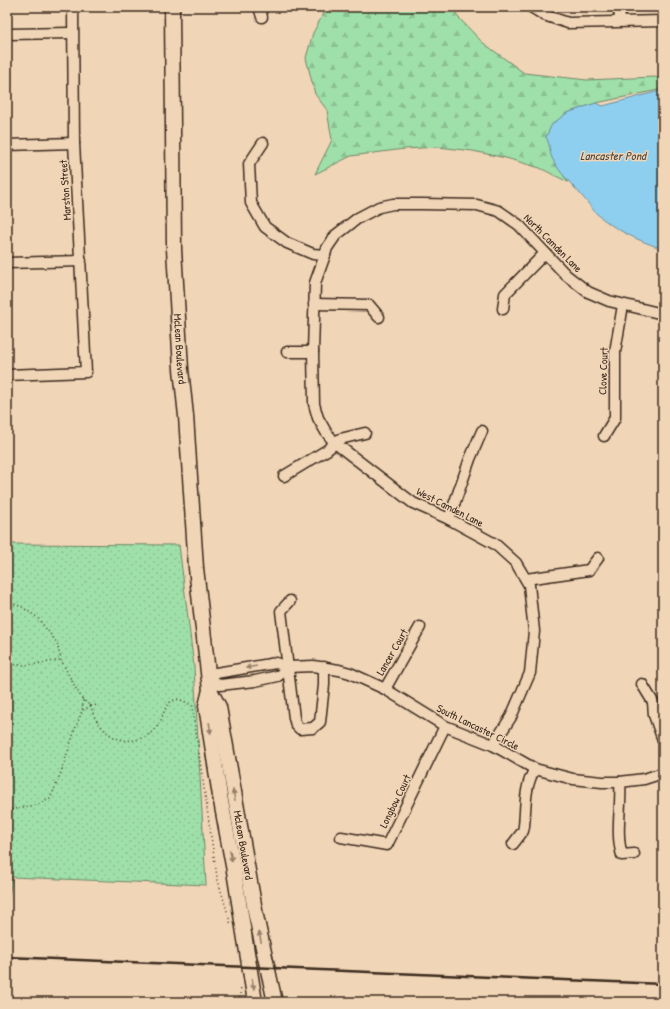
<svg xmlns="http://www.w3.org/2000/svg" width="670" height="1009" viewBox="0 0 670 1009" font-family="'Patrick Hand',sans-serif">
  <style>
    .forest { fill: url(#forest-firs); stroke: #6d8564 }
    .park { fill: url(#park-dots); stroke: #6d8564 }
    .water { fill: #8ecfef; stroke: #6d8d9b }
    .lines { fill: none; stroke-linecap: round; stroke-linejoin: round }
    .minor-casing { stroke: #3b2a1e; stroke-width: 13 }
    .secondary-casing { stroke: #3b2a1e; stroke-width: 17 }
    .path { stroke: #3b2a1e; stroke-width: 1.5; stroke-dasharray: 1 3; stroke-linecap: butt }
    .minor { stroke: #f0d5b7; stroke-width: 10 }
    .secondary { stroke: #f0d5b7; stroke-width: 14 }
    .rail { stroke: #3b2a1e; stroke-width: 2.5 }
    .oneway { fill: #96806a }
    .labels { text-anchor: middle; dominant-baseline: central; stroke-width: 3; stroke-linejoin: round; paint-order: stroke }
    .street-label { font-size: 11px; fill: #3b2a1e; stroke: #f0d5b7 }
    .water-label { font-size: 12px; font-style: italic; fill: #47433d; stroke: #f0d5b7 }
  </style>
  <defs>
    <pattern id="forest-firs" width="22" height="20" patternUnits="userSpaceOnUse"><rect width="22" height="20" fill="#9fe0aa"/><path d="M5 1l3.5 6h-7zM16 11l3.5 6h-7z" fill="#8ac092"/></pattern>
    <pattern id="park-dots" width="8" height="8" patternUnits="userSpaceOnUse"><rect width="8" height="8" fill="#9fe0aa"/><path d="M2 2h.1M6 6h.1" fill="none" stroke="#8ac092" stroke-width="1.8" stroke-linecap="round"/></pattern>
  </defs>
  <rect width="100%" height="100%" fill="#f0d5b7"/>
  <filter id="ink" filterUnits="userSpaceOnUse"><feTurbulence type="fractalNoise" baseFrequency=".025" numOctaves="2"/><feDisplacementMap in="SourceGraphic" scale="8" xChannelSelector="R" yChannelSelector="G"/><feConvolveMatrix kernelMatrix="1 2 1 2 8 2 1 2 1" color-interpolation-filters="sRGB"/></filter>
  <g filter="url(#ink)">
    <!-- forest -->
    <polygon class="forest" points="327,7 453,7 458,17 482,42 524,73 587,80 655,77 663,80 663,89 596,103 567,113 546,137 549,142 552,157 568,182 540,168 506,158 473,151 438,147 404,149 351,156 315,174 332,140 327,110 315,94 306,58 313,33"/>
    <!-- park -->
    <polygon class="park" points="7,544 179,545 194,667 206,885 12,877 7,910"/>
    <!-- water -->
    <path class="water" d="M663,90v158h-3c-22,-8 -46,-18 -64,-35 -5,-5 -9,-12 -14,-17 -10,-12 -23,-23 -30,-38 -3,-7 -2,-14 -6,-21l6,-13 15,-11 29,-10 7,3z"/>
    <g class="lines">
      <defs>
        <g id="minor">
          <polyline points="259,7 262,17"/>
          <polyline points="531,7 544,15 568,23 663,21"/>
          <polyline points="619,7 620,21"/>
          <polyline points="7,34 72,33"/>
          <polyline points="263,143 249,164 251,203 265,227 287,243 313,254 325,255"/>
          <polyline points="7,145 74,143"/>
          <polyline points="7,263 81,261"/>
          <polyline points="314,304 369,305 379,317"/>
          <polyline points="503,309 505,294 545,253"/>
          <polyline points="287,352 313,352"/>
          <polyline points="7,375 86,372 74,143 73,7"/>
          <polyline points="604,436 615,418 615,352 623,305"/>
          <polyline points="284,476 327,450 340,439 365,433"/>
          <polyline points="449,519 470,459 482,431"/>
          <polyline points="526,579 589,570 598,558"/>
          <polyline points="290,601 281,611 294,718 296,725 300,729 313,728 320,722 324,685 324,667"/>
          <polyline points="289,667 278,676 255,681 220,685 209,681 216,673 276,663 289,667 313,666 339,670 350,673 385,689 445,726 493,745 535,769 573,779 602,782 620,782 644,779 663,773"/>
          <polyline points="642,684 653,702 654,715 663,740"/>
          <polyline points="385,689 420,627"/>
          <polyline points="493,745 511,717 530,673 534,631 529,585 516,563 495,544 449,519 413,503 335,443 326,432 318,418 314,404 313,352 315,283 325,255 327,248 336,235 358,218 379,207 393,204 422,204 477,205 499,211 519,225 566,275 588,292 609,301 663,314"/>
          <path d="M620,782c2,24 -5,50 2,73l12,-1"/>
          <polyline points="341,837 387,845 445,726"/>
          <path d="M513,844l10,-13 1,-5c2,-19 0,-40 11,-57"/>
        </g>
        <g id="secondary">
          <path id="s1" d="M172,7l2,242 7,120 5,47 10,152 14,122 9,17 37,209 19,86"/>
          <polyline points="210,690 206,706 220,796 234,871 255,1002"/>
        </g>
      </defs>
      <!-- minor casing -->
      <use href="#minor" class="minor-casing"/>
      <!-- secondary casing -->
      <use href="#secondary" class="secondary-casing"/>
      <!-- path -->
      <g class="path">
        <polyline points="7,601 22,607 37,617 48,631 57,643 61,660 74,685 83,700 91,706 98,705"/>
        <path d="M7,663c17,5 37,-1 54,-3"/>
        <path d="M83,710l8,-4c3,13 11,25 23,31 18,9 39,0 47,-17 3,-7 4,-15 11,-19 7,-4 14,1 20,5l25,171 14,48"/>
        <path d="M7,810l29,-5 14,-6c10,-22 17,-44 24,-67 4,-12 9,-19 9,-32"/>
        <polyline points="239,1002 241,988"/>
      </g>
      <!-- minor -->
      <use href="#minor" class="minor"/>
      <!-- secondary -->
      <use href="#secondary" class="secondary"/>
      <!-- rail -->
      <polyline class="rail" points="7,957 663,984"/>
    </g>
    <!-- one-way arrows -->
    <defs><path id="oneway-solid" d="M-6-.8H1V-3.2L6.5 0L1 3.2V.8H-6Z"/></defs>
    <g class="oneway">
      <use href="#oneway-solid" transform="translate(251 667) rotate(170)"/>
      <use href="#oneway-solid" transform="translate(210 728) rotate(82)"/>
      <use href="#oneway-solid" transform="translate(234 795) rotate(-100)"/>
      <use href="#oneway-solid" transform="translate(231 856) rotate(79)"/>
      <use href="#oneway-solid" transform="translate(260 937) rotate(-102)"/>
      <use href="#oneway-solid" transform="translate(253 984) rotate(81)"/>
    </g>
  </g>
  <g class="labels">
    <!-- street labels -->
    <g class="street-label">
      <text transform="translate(65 190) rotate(-94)">Marston Street</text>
      <text transform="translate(553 243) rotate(45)">North Camden Lane</text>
      <text stroke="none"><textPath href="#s1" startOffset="342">McLean Boulevard</textPath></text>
      <text transform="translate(603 371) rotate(-88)">Clove Court</text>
      <text transform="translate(450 507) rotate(27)">West Camden Lane</text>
      <text transform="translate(392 652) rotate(-60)">Lancer Court</text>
      <text transform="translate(478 727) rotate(26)">South Lancaster Circle</text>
      <text transform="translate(395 801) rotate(-64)">Longbow Court</text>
      <text stroke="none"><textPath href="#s1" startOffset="844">McLean Boulevard</textPath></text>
    </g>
    <!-- water labels -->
    <g class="water-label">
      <text x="613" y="155">Lancaster Pond</text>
    </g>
  </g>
  <!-- margin -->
  <rect width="670" height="1009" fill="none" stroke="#f0d5b7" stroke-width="24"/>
  <rect x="12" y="12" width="646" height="985" fill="none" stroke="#3b2a1e" stroke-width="1.5" filter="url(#ink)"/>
</svg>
